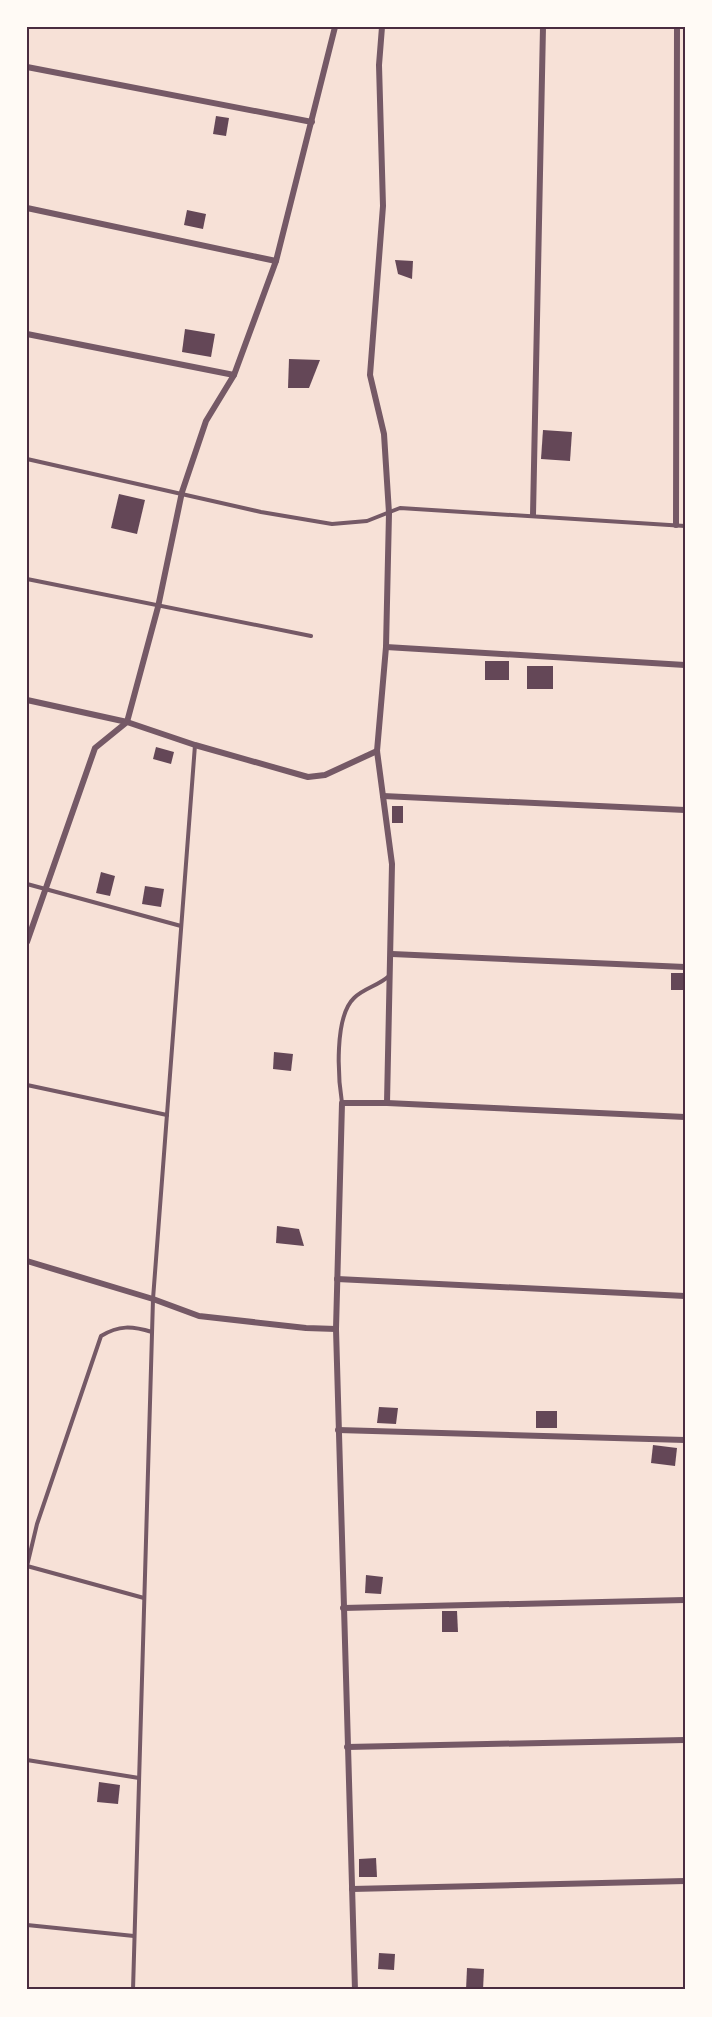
<svg xmlns="http://www.w3.org/2000/svg" width="712" height="2017" viewBox="0 0 712 2017" font-family="'Fira Sans',sans-serif">
  <style>
    .building { fill: #644757 }
    .lines { fill: none; stroke-linecap: round; stroke-linejoin: round }
    .service { stroke: #755966; stroke-width: 4 }
    .minor { stroke: #755966; stroke-width: 6 }
    .neatline { fill: none; stroke: #4a2c40; stroke-width: 2 }
  </style>
  <rect width="100%" height="100%" fill="#f7e1d7"/>
  <!-- building -->
  <g class="building">
    <polygon points="216,116 229,118 226,136 213,134"/>
    <polygon points="187,210 206,214 203,229 184,225"/>
    <polygon points="395,260 413,261 412,279 398,274"/>
    <polygon points="185,329 215,334 211,357 182,352"/>
    <polygon points="289,359 320,360 309,388 288,388"/>
    <polygon points="543,430 572,432 570,461 541,459"/>
    <polygon points="119,494 145,500 137,534 111,528"/>
    <rect x="485" y="661" width="24" height="19"/>
    <rect x="527" y="666" width="26" height="23"/>
    <polygon points="156,747 174,752 171,764 153,759"/>
    <rect x="392" y="806" width="11" height="17"/>
    <polygon points="101,872 115,876 110,896 96,893"/>
    <polygon points="145,886 164,889 161,907 142,904"/>
    <rect x="671" y="973" width="14" height="17"/>
    <polygon points="274,1052 293,1054 291,1071 273,1069"/>
    <polygon points="277,1226 299,1229 304,1246 276,1243"/>
    <polygon points="379,1407 398,1408 396,1424 377,1423"/>
    <rect x="536" y="1411" width="21" height="17"/>
    <polygon points="653,1445 677,1448 675,1466 651,1463"/>
    <polygon points="366,1575 383,1577 381,1594 365,1593"/>
    <polygon points="442,1611 457,1611 458,1632 442,1632"/>
    <polygon points="99,1782 120,1785 118,1804 97,1802"/>
    <polygon points="376,1858 377,1877 359,1877 359,1859"/>
    <polygon points="379,1953 395,1954 394,1970 378,1969"/>
    <polygon points="467,1968 484,1969 483,1990 466,1990"/>
  </g>
  <g class="lines">
    <!-- service -->
    <g class="service">
      <polyline points="27,459 261,512 332,524 367,521 400,508 685,526"/>
      <polyline points="27,579 311,636"/>
      <polyline points="27,884 181,926"/>
      <polyline points="27,1085 167,1115"/>
      <path d="M342,1103c-4,-25 -8,-86 12,-105 10,-10 24,-12 35,-22"/>
      <path d="M27,1566l10,-42 64,-188c18,-11 31,-10 51,-4"/>
      <polyline points="27,1566 144,1598"/>
      <polyline points="27,1760 139,1778"/>
      <polyline points="27,1925 134,1936"/>
      <polyline points="133,1990 153,1299 195,745"/>
    </g>
    <!-- minor -->
    <g class="minor">
      <polyline points="27,67 312,122"/>
      <polyline points="27,208 276,261"/>
      <polyline points="27,334 234,375"/>
      <polyline points="533,515 543,27"/>
      <polyline points="676,525 677,27"/>
      <polyline points="386,647 685,665"/>
      <polyline points="27,700 127,722 195,745 308,777 325,775 377,751"/>
      <polyline points="383,796 685,810"/>
      <polyline points="27,942 95,748 127,722 158,607 182,492 206,421 234,375 276,261 335,27"/>
      <polyline points="392,954 685,967"/>
      <polyline points="387,1103 685,1117"/>
      <polyline points="27,1261 153,1299 199,1316 306,1328 336,1329"/>
      <polyline points="337,1279 685,1296"/>
      <polyline points="338,1430 685,1440"/>
      <polyline points="343,1608 685,1600"/>
      <polyline points="347,1747 685,1740"/>
      <polyline points="352,1889 685,1881"/>
      <polyline points="355,1990 336,1329 342,1103 387,1103 392,864 377,751 386,647 389,513 384,434 370,375 383,206 379,65 382,27"/>
    </g>
  </g>
  <!-- border -->
  <rect width="712" height="2017" fill="none" stroke="#fffaf5" stroke-width="57"/>
  <rect x="28" y="28" width="656" height="1960" class="neatline"/>
</svg>
